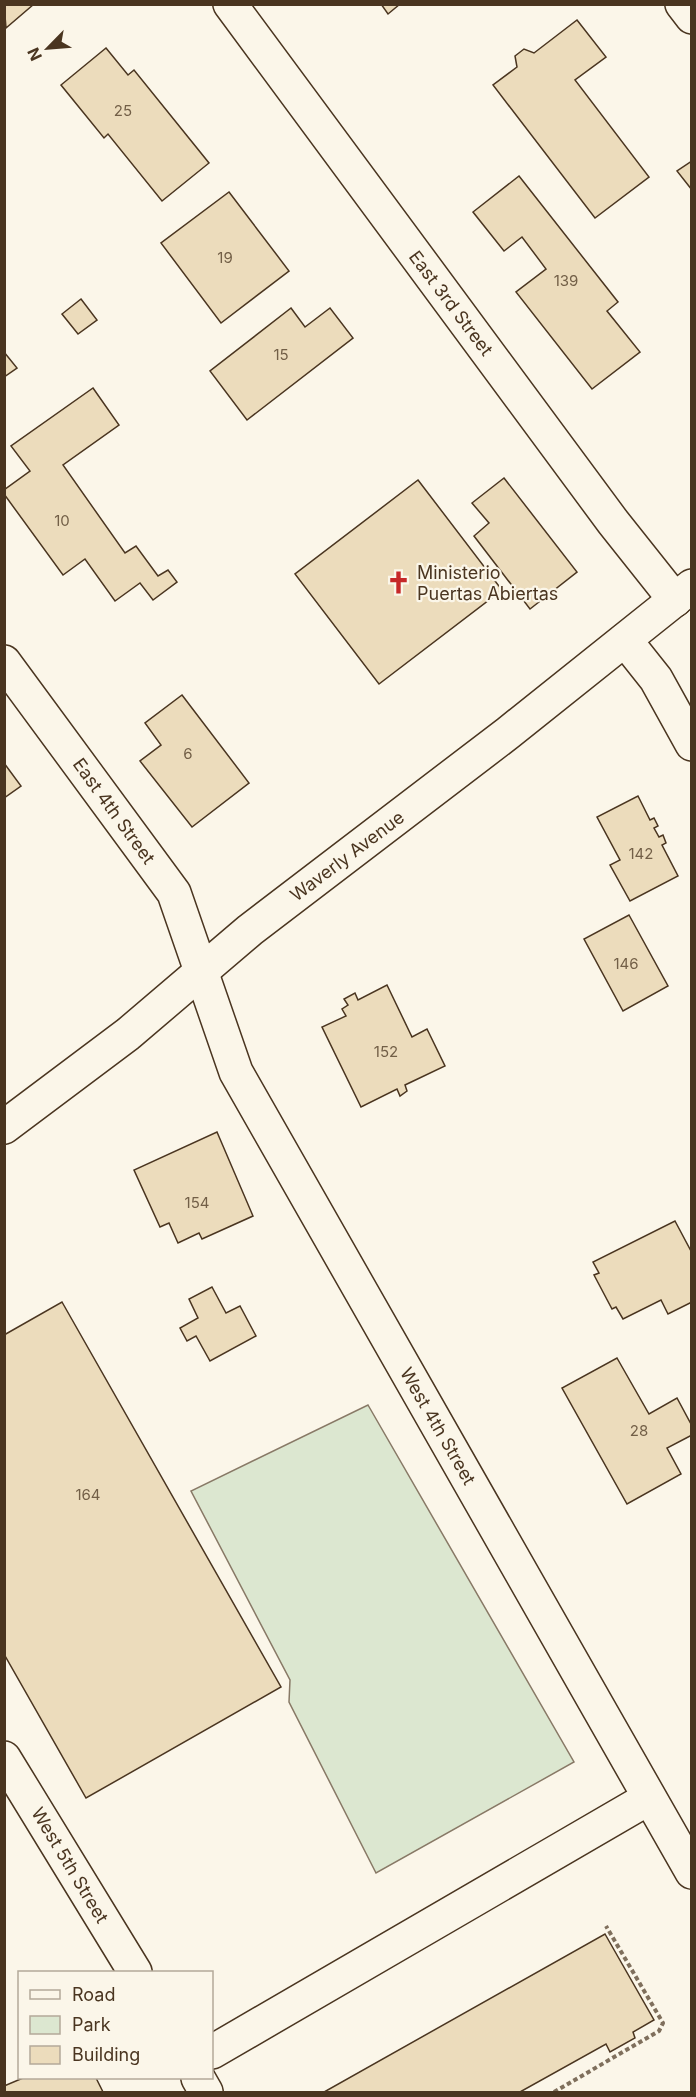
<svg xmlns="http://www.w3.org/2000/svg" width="696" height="2097" viewBox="0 0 696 2097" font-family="Inter,sans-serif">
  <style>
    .green { fill: #dce7d0; stroke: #887966; stroke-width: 1.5 }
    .building { fill: #ecdcbc; stroke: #4a3520; stroke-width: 1.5 }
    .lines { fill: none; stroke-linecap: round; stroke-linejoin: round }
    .minor-casing { stroke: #4a3520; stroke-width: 36 }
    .major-casing { stroke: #4a3520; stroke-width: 36 }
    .path { stroke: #7f6f5c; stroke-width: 4; stroke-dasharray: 4.5 3; stroke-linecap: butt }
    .minor { stroke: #fbf6e9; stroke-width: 33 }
    .major { stroke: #fbf6e9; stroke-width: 33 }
    .labels { text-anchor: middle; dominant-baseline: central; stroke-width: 4.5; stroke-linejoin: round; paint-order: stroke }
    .number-label { font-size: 15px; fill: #725f47 }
    .street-label { font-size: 18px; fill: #4a3520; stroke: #fbf6e9 }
    .poi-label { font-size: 18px; fill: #4a3520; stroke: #fbf6e9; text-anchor: start }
  </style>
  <rect width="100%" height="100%" fill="#fbf6e9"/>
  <!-- green -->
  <polygon class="green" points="368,1405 574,1762 376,1873 289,1702 290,1680 191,1491"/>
  <!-- building -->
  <g class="building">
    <polygon points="4,4 34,4 6,28"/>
    <polygon points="381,4 400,4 388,14"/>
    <polygon points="577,20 606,57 575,80 649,177 595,218 493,85 517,67 515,56 524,49 534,53"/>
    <polygon points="106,48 128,75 134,70 209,163 162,201 108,134 104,138 61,85"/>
    <polygon points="692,161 692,190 677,171"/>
    <polygon points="519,176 618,302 607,311 640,352 592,389 516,292 546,269 522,237 504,251 473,212"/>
    <polygon points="229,192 289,271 221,323 161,243"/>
    <polygon points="81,299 97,320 78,334 62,314"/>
    <polygon points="291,308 305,327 330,308 353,338 247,420 210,371"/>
    <polygon points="4,352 17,368 4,377"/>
    <polygon points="93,388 119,425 63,465 125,553 136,546 158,576 168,570 177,582 153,600 140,583 115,601 85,559 63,575 4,494 4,490 30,471 11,446"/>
    <polygon points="504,478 577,572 530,609 474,536 489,523 472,503"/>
    <polygon points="418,480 502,590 379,684 295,574"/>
    <polygon points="182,695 249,783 192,827 140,761 161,745 145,723"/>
    <polygon points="4,763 21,786 4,798"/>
    <polygon points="638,796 650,820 654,818 658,826 654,828 659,837 663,835 666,843 662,845 678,876 630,901 610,865 620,860 597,817"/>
    <polygon points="629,915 668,986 623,1011 584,939"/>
    <polygon points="387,985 412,1037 427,1029 445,1066 405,1085 407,1091 400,1096 397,1089 361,1107 322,1027 346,1016 342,1009 348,1005 344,999 355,993 358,1000"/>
    <polygon points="217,1132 253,1216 202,1239 199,1233 178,1243 169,1223 160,1227 134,1170"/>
    <polygon points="675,1221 692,1253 692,1302 668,1314 661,1300 623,1319 616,1307 612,1309 594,1275 599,1273 593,1262"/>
    <polygon points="212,1287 226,1313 240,1306 256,1336 210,1361 196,1336 187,1341 180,1328 198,1318 189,1299"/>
    <polygon points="62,1302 281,1687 86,1798 4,1654 4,1335"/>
    <polygon points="617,1358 649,1414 677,1398 692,1426 692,1435 667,1448 681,1474 627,1504 562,1388"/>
    <polygon points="605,1934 654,2020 633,2032 635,2038 610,2052 606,2044 520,2092 324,2092"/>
    <polygon points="23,2078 96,2078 103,2092 4,2092 4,2086"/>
  </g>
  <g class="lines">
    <defs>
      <g id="minor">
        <polyline points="230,4 613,522 675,600"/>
        <polyline points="682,4 692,17"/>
        <polyline points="625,640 656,679 692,744"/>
        <polyline points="4,662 174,893 236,1072 692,1872"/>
        <polyline points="4,1758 135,1972"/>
        <polyline points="212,2052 649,1798"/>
        <polyline points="198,2078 206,2092"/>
      </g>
      <polyline id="major" points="4,1127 128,1034 250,930 508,733 692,586"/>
    </defs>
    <!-- minor casing -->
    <use href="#minor" class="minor-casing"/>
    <!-- major casing -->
    <use href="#major" class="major-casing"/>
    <!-- path -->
    <polyline class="path" points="554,2092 659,2031 663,2023 606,1926"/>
    <!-- minor -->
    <use href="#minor" class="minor"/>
    <!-- major -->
    <use href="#major" class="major"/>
  </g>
  <!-- icons -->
  <defs>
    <symbol id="church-bare" viewBox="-9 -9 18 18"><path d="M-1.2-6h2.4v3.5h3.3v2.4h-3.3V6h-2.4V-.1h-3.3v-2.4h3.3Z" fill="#c62828" stroke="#fbf6e9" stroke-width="2.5" paint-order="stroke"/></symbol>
  </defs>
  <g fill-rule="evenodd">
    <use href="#church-bare" x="382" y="566" width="33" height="33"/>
  </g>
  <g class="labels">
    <!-- number labels -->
    <g class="number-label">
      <text x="123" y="110">25</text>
      <text x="225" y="257">19</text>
      <text x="566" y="280">139</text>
      <text x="281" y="354">15</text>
      <text x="62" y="520">10</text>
      <text x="188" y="753">6</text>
      <text x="641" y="853">142</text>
      <text x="626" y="963">146</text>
      <text x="386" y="1051">152</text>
      <text x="197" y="1202">154</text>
      <text x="639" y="1430">28</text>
      <text x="88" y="1494">164</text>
    </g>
    <!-- street labels -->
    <g class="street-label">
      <text transform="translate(451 303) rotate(53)">East 3rd Street</text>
      <text transform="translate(114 811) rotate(54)">East 4th Street</text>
      <text transform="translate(347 856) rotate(-37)">Waverly Avenue</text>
      <text transform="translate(438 1426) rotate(60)">West 4th Street</text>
      <text transform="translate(70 1865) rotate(59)">West 5th Street</text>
    </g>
    <!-- poi labels -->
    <g class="poi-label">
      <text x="417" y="572">Ministerio<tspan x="417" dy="21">Puertas Abiertas</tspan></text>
    </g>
  </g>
  <!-- border -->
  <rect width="696" height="2097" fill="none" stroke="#4a3520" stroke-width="12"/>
  <!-- legend -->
  <rect x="18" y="1971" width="195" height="108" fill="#fbf6e9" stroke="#b4a999" stroke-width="1.5"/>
  <rect x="30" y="1990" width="30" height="9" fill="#fbf6e9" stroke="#b4a999" stroke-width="1.5"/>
  <text x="72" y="2001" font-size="18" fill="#4a3520">Road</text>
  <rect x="30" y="2016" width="30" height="18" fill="#dce7d0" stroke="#b4a999" stroke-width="1.5"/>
  <text x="72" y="2031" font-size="18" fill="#4a3520">Park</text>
  <rect x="30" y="2046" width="30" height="18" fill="#ecdcbc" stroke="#b4a999" stroke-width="1.5"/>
  <text x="72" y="2061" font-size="18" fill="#4a3520">Building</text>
  <!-- north arrow -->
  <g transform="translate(48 48) rotate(245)" stroke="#fbf6e9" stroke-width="4.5" paint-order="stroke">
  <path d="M0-4.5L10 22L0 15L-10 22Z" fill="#4a3520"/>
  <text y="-9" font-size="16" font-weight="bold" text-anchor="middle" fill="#4a3520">N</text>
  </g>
</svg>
